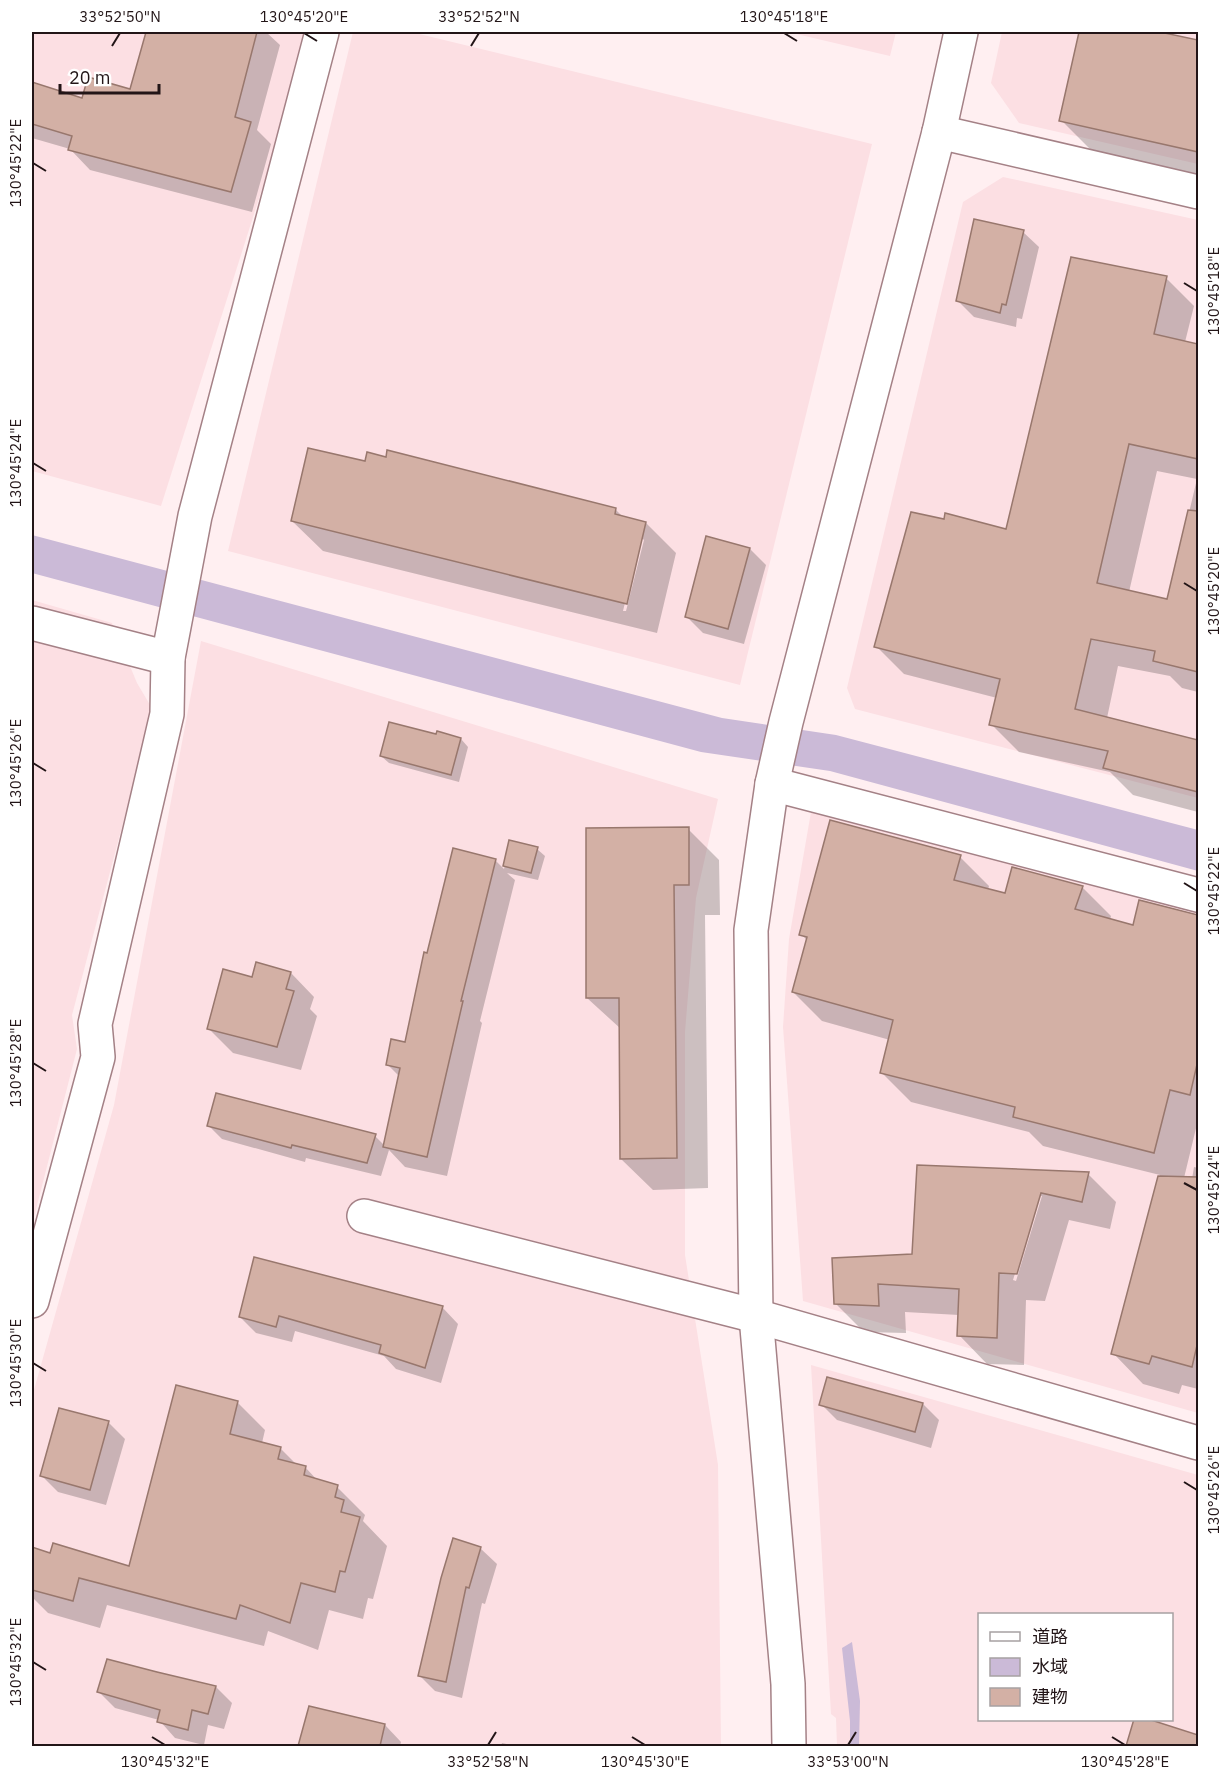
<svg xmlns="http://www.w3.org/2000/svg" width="1230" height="1778" viewBox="0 0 1230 1778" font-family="'IBM Plex Sans','Noto Sans JP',sans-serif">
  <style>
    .built { fill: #fcdfe3; fill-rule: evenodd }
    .water { fill: #cbbad7 }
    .shadow { fill: #0003; fill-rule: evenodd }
    .building { fill: #d3b0a5; stroke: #98776d; stroke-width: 1.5 }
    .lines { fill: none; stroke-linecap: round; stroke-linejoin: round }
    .minor-casing { stroke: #a48186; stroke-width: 36 }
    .minor { stroke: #fff; stroke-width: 33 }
    .ticks { fill: none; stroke: #221517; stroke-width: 2 }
    .neatline { fill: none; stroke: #221517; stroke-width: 2 }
    .ticks-label { font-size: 15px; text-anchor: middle; fill: #221517 }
  </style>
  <rect width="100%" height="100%" fill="#ffeff1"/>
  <!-- built -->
  <g class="built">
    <polygon points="32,32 306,32 284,120 161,506 32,471"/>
    <polygon points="353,32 411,32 872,144 740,685 228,551"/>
    <polygon points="788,32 896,32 890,56"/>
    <polygon points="1002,32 1198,32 1198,164 1019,123 991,83"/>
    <polygon points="1003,177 1198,220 1198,798 855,709 847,688 963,202"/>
    <polygon points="32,600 112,623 137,683 153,710 72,1015 77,1049 32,1225"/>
    <polygon points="201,641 718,799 696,898 685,1032 685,1255 718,1465 721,1746 32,1746 32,1397 114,1105"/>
    <polygon points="811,812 1198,913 1198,1413 803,1301 783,1027 789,939"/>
    <path d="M811,1365l387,110v271h-361l-1,-28 -5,-4zM980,1614h192v106h-192z"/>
  </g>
  <!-- water -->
  <g class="water">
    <polygon points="32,535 722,718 836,735 1198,830 1198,871 830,771 701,752 32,573"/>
    <polygon points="852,1642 860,1701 859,1746 850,1746 850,1721 842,1648"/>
  </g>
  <!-- shadow -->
  <g class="shadow">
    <polygon points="148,32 266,32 280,45 257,130 271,144 252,212 90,170 70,149 32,138 32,84 83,100 131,91"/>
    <polygon points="1080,32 1153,32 1198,42 1198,175 1091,150 1061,120"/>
    <polygon points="1023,232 1039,247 1022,319 1017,318 1016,327 974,317 958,301"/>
    <path d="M1166,278l28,28 -9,36 13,4v346l-16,-4 -12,-12 -52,-10 -11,52 91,24v70l-65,-17 -23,-23 -91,-20 -28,-28 6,-26 -93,-24 -28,-28 131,-116zM1157,471l40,8 -29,122 -39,-9z"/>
    <path d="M366,463l249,46 8,8 23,6 30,30 -19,80 -334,-82 -31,-30zM641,537l3,3 -18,71h-3z"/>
    <polygon points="750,549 766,565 744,644 703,633 687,617"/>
    <polygon points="437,736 461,739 468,747 459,782 389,763 381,756"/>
    <polygon points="688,829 719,860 720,915 705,915 708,1188 653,1190 621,1159 621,1029 587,998"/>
    <polygon points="510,842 537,849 545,856 538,880 507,873 515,880 480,1021 482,1023 447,1176 405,1167 389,1150 381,1176 306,1158 305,1162 222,1139 208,1125 375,1136 385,1146 400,1077 387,1064 406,1044 428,955 495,860 504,869"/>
    <polygon points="960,857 989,886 988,890 1006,895 1082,887 1111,916 1110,920 1134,927 1140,902 1198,917 1198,1120 1184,1178 1192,1179 1194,1167 1198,1168 1198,1389 1182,1385 1179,1394 1143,1384 1113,1353 1160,1175 1043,1146 1029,1132 911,1102 881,1072 890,1040 822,1021 793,992 808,941 801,934"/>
    <polygon points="291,973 314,997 310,1009 317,1016 301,1070 233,1053 209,1029 253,979"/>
    <path d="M918,1166l170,8 28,28 -6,27 -41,-9 -24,81 -19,-1 -2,65 -37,-1 -28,-29v-20l-54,-3 1,21 -42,-1 -28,-28 77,-49zM1039,1196h3l-26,85 -3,-1z"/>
    <polygon points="442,1307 458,1324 441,1383 396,1369 384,1356 295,1331 292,1342 256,1333 240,1317"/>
    <polygon points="237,1402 265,1430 262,1443 280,1448 298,1466 305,1467 319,1482 337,1487 365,1515 363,1521 387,1546 373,1599 368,1598 363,1619 329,1610 318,1650 268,1631 264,1646 107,1605 100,1628 48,1613 32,1597 32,1549 51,1555 130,1567"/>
    <polygon points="821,1404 923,1404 939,1420 931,1448 837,1420"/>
    <polygon points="60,1410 109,1423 125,1439 106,1505 58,1492 42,1476"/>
    <polygon points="480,1548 497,1564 485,1604 482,1603 462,1698 435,1691 419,1675"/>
    <polygon points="216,1687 232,1703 224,1729 208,1725 204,1745 175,1738 159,1720 115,1708 99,1692"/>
    <polygon points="310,1708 385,1725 401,1742 400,1746 300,1746"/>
    <polygon points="1136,1720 1173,1728 1191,1746 1128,1746"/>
    <polygon points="502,1743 516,1746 501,1746"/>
  </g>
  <!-- building -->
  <g class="building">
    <polygon points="146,32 257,32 235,117 251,122 231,192 68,150 72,136 32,124 32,82 82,98 88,77 130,89"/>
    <polygon points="1079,32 1160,32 1198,40 1198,152 1059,121"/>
    <polygon points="974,219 1024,230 1006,305 1002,304 1000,313 956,301"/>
    <polygon points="1071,257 1167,276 1154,334 1198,344 1198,459 1129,444 1097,583 1167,599 1188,510 1198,511 1198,672 1153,661 1155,651 1091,639 1075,709 1198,740 1198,792 1103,768 1108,751 989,725 1000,679 874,647 911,512 944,519 945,513 1006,529"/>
    <polygon points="308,448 365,461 367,452 386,457 387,450 616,508 615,514 646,522 627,604 291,521"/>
    <polygon points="706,536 750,548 728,629 685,617"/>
    <polygon points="389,722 436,734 437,731 461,738 451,775 380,756"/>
    <polygon points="830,820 961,855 954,880 1005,893 1012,867 1083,886 1075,909 1133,925 1139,900 1198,915 1198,1060 1190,1095 1170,1090 1154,1153 1013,1117 1015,1107 880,1073 893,1020 792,992 807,937 799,935"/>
    <polygon points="689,827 689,885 674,885 677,1158 620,1159 619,998 586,998 586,828"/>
    <polygon points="509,840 538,847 531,873 503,866"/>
    <polygon points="453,848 496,859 461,1001 463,1001 427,1157 383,1147 400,1068 386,1065 391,1039 405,1042 424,952 427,953"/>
    <polygon points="256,962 291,972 286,989 294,991 277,1047 207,1029 223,969 252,977"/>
    <polygon points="216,1093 376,1134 367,1163 292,1145 291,1148 207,1126"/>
    <polygon points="917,1165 1089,1172 1082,1202 1041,1193 1017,1274 999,1273 997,1338 957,1336 959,1289 878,1284 879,1306 834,1304 832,1258 912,1254"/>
    <polygon points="1158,1176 1198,1177 1198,1341 1192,1367 1152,1356 1149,1364 1111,1354"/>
    <polygon points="254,1257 443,1306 425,1368 379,1353 381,1345 279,1316 276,1327 239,1317"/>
    <polygon points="827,1377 923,1403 915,1432 819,1405"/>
    <polygon points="176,1385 238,1401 230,1434 281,1447 278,1459 306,1466 304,1475 338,1485 335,1497 344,1500 341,1512 360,1517 345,1572 340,1571 335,1592 301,1583 290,1623 240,1605 236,1619 79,1578 73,1601 32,1590 32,1547 50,1553 53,1543 129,1566"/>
    <polygon points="59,1408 109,1421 90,1490 40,1476"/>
    <polygon points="453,1538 481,1547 469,1588 466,1587 446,1682 418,1676 441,1578"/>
    <polygon points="107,1659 157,1672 216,1686 208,1714 192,1710 188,1730 157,1722 160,1710 97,1692"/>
    <polygon points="309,1706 385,1724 380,1746 298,1746"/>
    <polygon points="1134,1719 1148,1719 1198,1735 1198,1746 1126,1746"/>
  </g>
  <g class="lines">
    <defs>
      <g id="minor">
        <polyline points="939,132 1198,192"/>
        <polyline points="32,623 168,658"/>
        <polyline points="772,784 1198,895"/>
        <polyline points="364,1216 756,1316 1198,1443"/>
        <polyline points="32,1301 98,1057 95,1024 167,714 168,658 195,516 322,32"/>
        <polyline points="789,1746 788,1684 756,1316 751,930 772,784 786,722 939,132 961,32"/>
      </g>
    </defs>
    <!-- minor casing -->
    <use href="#minor" class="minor-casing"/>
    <!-- minor -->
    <use href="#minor" class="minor"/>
  </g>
  <!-- ticks -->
  <path class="ticks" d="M304,33l13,8M784,33l13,8M112,46l8,-13M471,46l8,-13M33,163l13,8M1184,283l13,8M33,463l13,8M1184,583l13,8M33,763l13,8M1184,883l13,8M33,1063l13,8M1184,1183l13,7M33,1363l13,8M1184,1482l13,8M33,1662l13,8M152,1737l13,8M632,1737l13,8M1112,1737l13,8M488,1745l8,-13M848,1745l8,-13"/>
  <!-- border -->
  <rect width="1230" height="1778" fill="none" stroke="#ffffff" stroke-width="66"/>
  <!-- legend -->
  <rect x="978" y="1613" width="195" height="108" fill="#ffffff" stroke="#a7a1a2" stroke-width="1.5"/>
  <rect x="990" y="1632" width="30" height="9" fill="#ffffff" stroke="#a7a1a2" stroke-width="1.5"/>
  <text x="1032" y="1643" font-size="18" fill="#221517">道路</text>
  <rect x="990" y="1658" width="30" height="18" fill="#cbbad7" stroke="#a7a1a2" stroke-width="1.5"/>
  <text x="1032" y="1673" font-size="18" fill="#221517">水域</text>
  <rect x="990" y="1688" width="30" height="18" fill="#d3b0a5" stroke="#a7a1a2" stroke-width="1.5"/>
  <text x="1032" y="1703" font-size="18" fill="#221517">建物</text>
  <!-- scale -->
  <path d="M60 84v9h99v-9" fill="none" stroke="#221517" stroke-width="3"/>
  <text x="69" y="84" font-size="18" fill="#221517" stroke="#ffffff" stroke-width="4.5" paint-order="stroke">20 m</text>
  <rect x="33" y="33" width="1164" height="1712" class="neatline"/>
  <g class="ticks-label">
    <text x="120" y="22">33°52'50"N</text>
    <text x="304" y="22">130°45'20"E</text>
    <text x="479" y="22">33°52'52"N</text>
    <text x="784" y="22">130°45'18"E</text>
    <text transform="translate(16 163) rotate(-90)" y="5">130°45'22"E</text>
    <text transform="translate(1214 291) rotate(-90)" y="5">130°45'18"E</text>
    <text transform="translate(16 463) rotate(-90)" y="5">130°45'24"E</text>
    <text transform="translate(1214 591) rotate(-90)" y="5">130°45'20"E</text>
    <text transform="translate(16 763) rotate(-90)" y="5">130°45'26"E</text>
    <text transform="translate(1214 891) rotate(-90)" y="5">130°45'22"E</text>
    <text transform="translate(16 1063) rotate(-90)" y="5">130°45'28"E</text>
    <text transform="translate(1214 1190) rotate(-90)" y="5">130°45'24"E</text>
    <text transform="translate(16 1363) rotate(-90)" y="5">130°45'30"E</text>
    <text transform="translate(1214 1490) rotate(-90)" y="5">130°45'26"E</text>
    <text transform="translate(16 1662) rotate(-90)" y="5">130°45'32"E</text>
    <text x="165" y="1767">130°45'32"E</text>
    <text x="488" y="1767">33°52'58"N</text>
    <text x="645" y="1767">130°45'30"E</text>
    <text x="848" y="1767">33°53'00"N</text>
    <text x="1125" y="1767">130°45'28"E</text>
  </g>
</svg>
